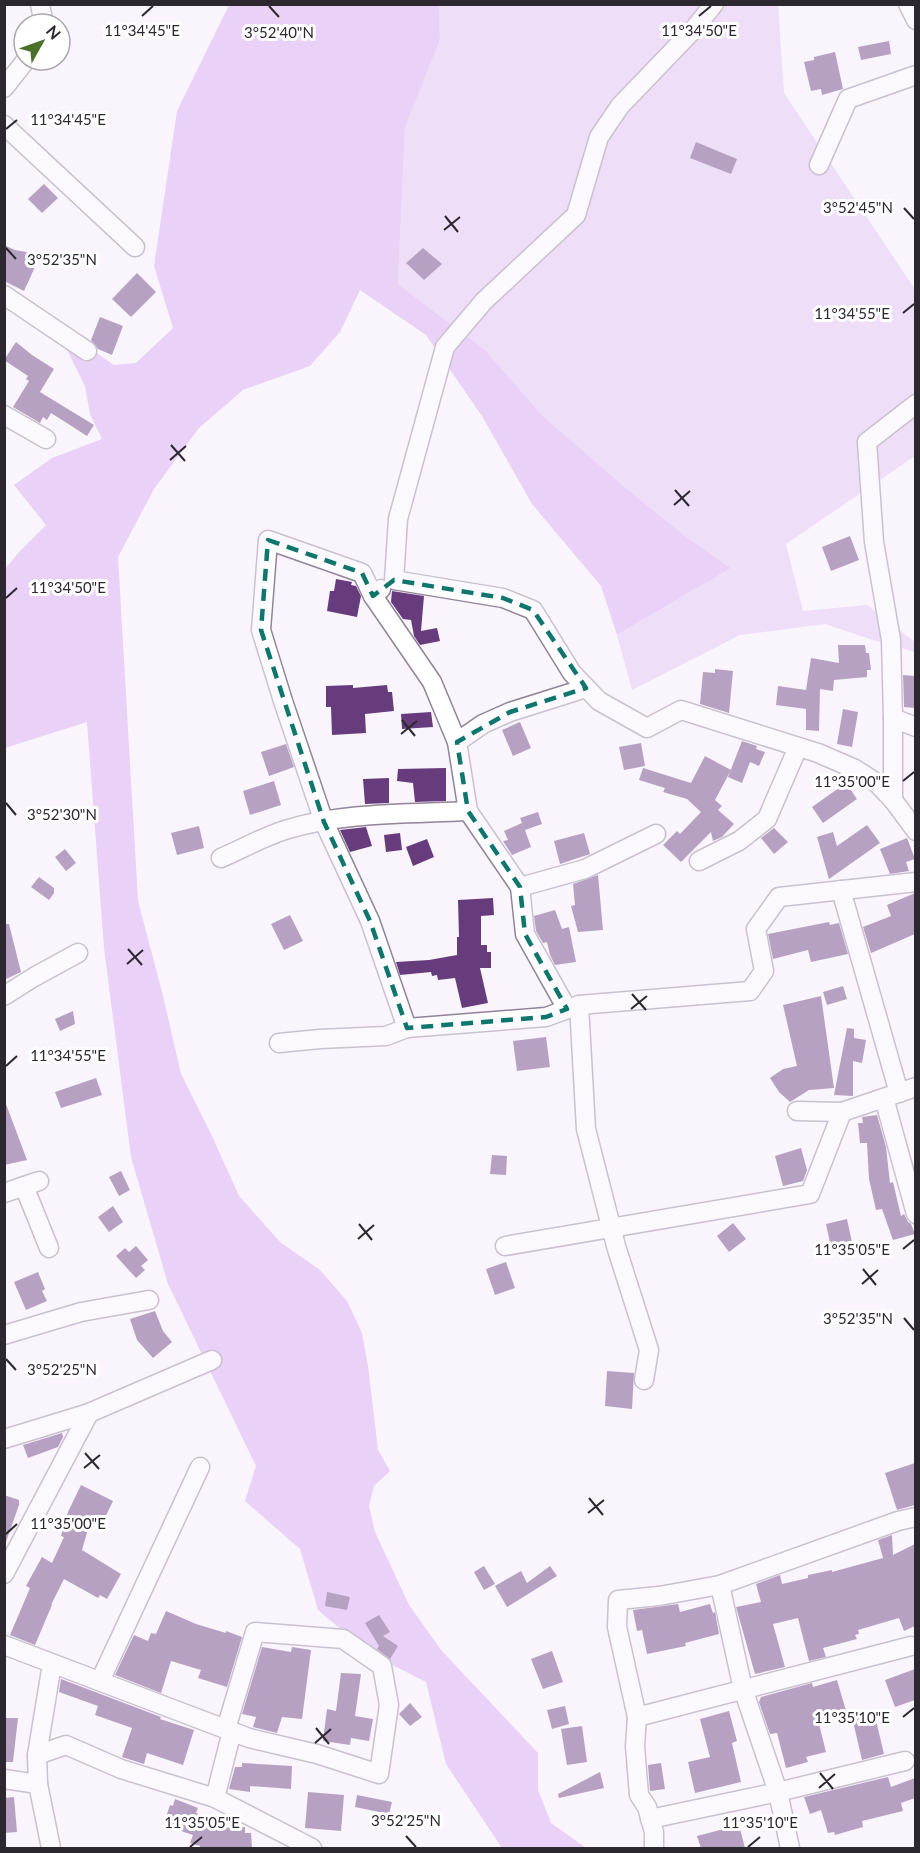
<svg xmlns="http://www.w3.org/2000/svg" width="920" height="1853" viewBox="0 0 920 1853" font-family="Lato,sans-serif">
  <style>
    .green { fill: #e0c3f1 }
    .forest { fill: #d5a6ef }
    .building { fill: #673c7d }
    .lines { fill: none; stroke-linecap: round; stroke-linejoin: round }
    .minor-casing { stroke: #918499; stroke-width: 21 }
    .minor { stroke: #fff; stroke-width: 18 }
    .marked { fill: none; stroke: #0f766e; stroke-width: 4.5; stroke-dasharray: 12 8; stroke-linejoin: round }
    .ticks { fill: none; stroke: #2d2730; stroke-width: 2 }
    .ticks-label { font-size: 15px; text-anchor: middle; fill: #2d2730; stroke: #fff; stroke-width: 6; stroke-linejoin: round; paint-order: stroke }
  </style>
  <rect width="100%" height="100%" fill="#faf4fd"/>
  <!-- green -->
  <polygon class="green" points="439,5 778,5 784,93 916,291 915,456 786,544 803,611 867,605 915,642 915,652 873,640 825,624 740,635 632,690 617,635 731,568 685,536 621,484 543,416 485,350 398,284 405,128 440,40"/>
  <!-- forest -->
  <polygon class="forest" points="229,5 439,5 440,40 405,128 398,284 485,350 543,416 621,484 685,536 731,568 617,635 601,586 532,504 482,416 426,335 360,290 340,332 310,366 243,390 199,428 154,489 118,557 138,901 162,992 181,1074 212,1136 239,1196 280,1242 320,1270 347,1301 362,1333 368,1366 378,1450 390,1471 374,1486 369,1506 375,1532 409,1605 441,1650 538,1753 538,1790 551,1823 586,1848 502,1848 446,1764 426,1682 369,1653 318,1610 300,1549 245,1501 256,1466 168,1284 131,1157 104,948 87,722 5,748 5,569 20,551 46,525 14,485 52,458 102,439 90,414 85,386 63,342 85,345 114,365 136,363 173,328 154,266 177,111"/>
  <!-- building -->
  <g class="building">
    <polygon points="889,41 891,54 861,60 858,47"/>
    <polygon points="835,52 843,89 822,95 821,89 811,91 804,62 814,60 814,57"/>
    <polygon points="696,142 737,159 731,174 690,158"/>
    <polygon points="44,184 58,198 42,213 28,199"/>
    <polygon points="4,245 15,250 37,254 34,269 24,291 4,281"/>
    <polygon points="423,248 442,264 424,280 406,263"/>
    <polygon points="137,273 156,292 131,317 112,299"/>
    <polygon points="100,317 123,326 112,355 98,349 91,340"/>
    <polygon points="16,342 32,355 54,369 40,392 94,425 87,436 51,413 47,420 43,417 40,423 13,407 29,381 26,379 28,376 4,360"/>
    <polygon points="850,536 859,560 831,571 822,547"/>
    <polygon points="336,579 352,582 351,585 356,586 361,596 357,617 327,611 330,591 334,591"/>
    <polygon points="392,591 424,596 421,631 437,628 440,641 420,645 414,636 411,620 403,619 391,602"/>
    <polygon points="838,645 865,645 866,653 869,653 871,670 867,670 867,677 834,680 833,691 820,689 819,731 806,730 806,709 776,705 778,686 806,690 811,658 839,663"/>
    <polygon points="715,669 733,671 729,713 700,704 703,672 715,673"/>
    <polygon points="903,675 915,676 915,708 904,707"/>
    <polygon points="353,685 353,688 387,685 388,692 392,692 394,711 365,714 366,733 332,735 331,707 326,707 326,686"/>
    <polygon points="843,709 858,712 852,747 837,744"/>
    <polygon points="431,712 433,727 402,729 401,714"/>
    <polygon points="520,722 531,748 513,756 502,730"/>
    <polygon points="742,741 757,746 756,749 765,752 759,766 750,762 742,783 728,777"/>
    <polygon points="641,743 645,766 624,770 619,747"/>
    <polygon points="286,744 294,767 269,776 261,752"/>
    <polygon points="705,756 731,770 715,800 722,806 718,810 734,824 722,837 713,841 711,832 681,862 663,845 677,831 680,834 701,812 687,799 663,792 665,788 639,780 643,768 691,783"/>
    <polygon points="446,768 446,801 415,802 413,783 397,781 398,769"/>
    <polygon points="389,778 389,803 365,804 363,779"/>
    <polygon points="274,781 281,805 250,815 243,791"/>
    <polygon points="846,783 857,799 823,823 812,807"/>
    <polygon points="538,812 542,824 525,830 531,847 512,855 503,841 508,840 504,831 522,823 520,818"/>
    <polygon points="867,825 880,843 829,879 817,837 833,832 837,846"/>
    <polygon points="199,826 204,848 177,855 171,833"/>
    <polygon points="366,827 372,846 350,852 340,830"/>
    <polygon points="774,828 788,842 774,854 761,838"/>
    <polygon points="400,833 402,850 386,852 384,835"/>
    <polygon points="584,833 590,854 560,864 554,841"/>
    <polygon points="907,838 915,859 906,862 909,871 890,874 880,849"/>
    <polygon points="427,839 434,857 413,866 406,847"/>
    <polygon points="65,849 76,863 66,871 55,857"/>
    <polygon points="598,875 603,930 578,932 571,906 575,905 573,884"/>
    <polygon points="39,877 54,888 54,893 49,900 31,887"/>
    <polygon points="915,893 915,934 871,953 863,927 891,916 887,905"/>
    <polygon points="493,898 494,915 481,916 481,945 487,945 487,952 491,952 491,968 480,968 488,1003 462,1008 455,978 438,980 437,975 432,976 431,972 400,975 396,962 429,960 457,955 457,937 459,937 458,900"/>
    <polygon points="555,910 562,929 569,927 576,962 555,965 550,955 547,942 543,943 536,931 534,916"/>
    <polygon points="290,915 303,941 284,950 271,924"/>
    <polygon points="829,922 830,925 839,923 848,954 811,962 808,950 773,959 768,934"/>
    <polygon points="4,924 9,924 21,972 4,980"/>
    <polygon points="843,986 847,999 827,1005 823,992"/>
    <polygon points="821,996 834,1088 809,1090 790,1102 779,1092 770,1078 783,1069 797,1066 783,1005"/>
    <polygon points="73,1011 75,1024 60,1031 55,1019"/>
    <polygon points="847,1028 854,1029 854,1038 866,1040 862,1063 853,1061 853,1096 834,1095"/>
    <polygon points="546,1037 550,1067 517,1071 513,1041"/>
    <polygon points="96,1078 102,1095 61,1108 55,1092"/>
    <polygon points="4,1104 6,1104 27,1160 4,1165"/>
    <polygon points="877,1115 886,1147 890,1183 893,1182 901,1216 904,1214 908,1222 911,1224 915,1234 893,1240 882,1209 876,1210 869,1179 867,1143 860,1143 858,1123 863,1123 862,1117"/>
    <polygon points="801,1148 807,1170 803,1181 783,1186 775,1156"/>
    <polygon points="492,1155 507,1156 506,1175 490,1174"/>
    <polygon points="121,1171 130,1190 119,1196 109,1177"/>
    <polygon points="113,1206 123,1222 109,1232 98,1217"/>
    <polygon points="847,1219 853,1247 832,1252 826,1224"/>
    <polygon points="733,1223 746,1239 729,1252 717,1236"/>
    <polygon points="136,1246 148,1260 141,1266 145,1270 136,1278 116,1256 125,1248 129,1252"/>
    <polygon points="506,1262 515,1288 495,1295 486,1269"/>
    <polygon points="38,1272 45,1289 42,1291 47,1301 26,1310 14,1282"/>
    <polygon points="155,1311 163,1331 172,1342 153,1358 137,1340 130,1319"/>
    <polygon points="607,1371 634,1373 632,1409 605,1406"/>
    <polygon points="62,1433 63,1437 58,1447 28,1458 23,1445"/>
    <polygon points="915,1463 915,1505 897,1510 885,1473"/>
    <polygon points="81,1485 113,1501 102,1524 91,1519 82,1550 121,1574 107,1599 100,1595 98,1598 64,1579 51,1605 52,1605 35,1645 10,1635 30,1588 26,1586 42,1557 52,1563 64,1537 61,1536 68,1512"/>
    <polygon points="4,1495 19,1500 19,1505 6,1542 4,1542"/>
    <polygon points="892,1535 893,1555 915,1544 915,1626 904,1631 899,1618 858,1630 859,1634 855,1635 857,1639 823,1648 826,1657 809,1661 798,1618 773,1624 785,1667 755,1674 736,1607 761,1602 756,1584 780,1575 782,1584 808,1578 808,1575 832,1570 832,1572 883,1558 878,1540"/>
    <polygon points="484,1566 495,1584 484,1590 474,1572"/>
    <polygon points="550,1566 557,1576 507,1607 495,1586 521,1571 527,1583"/>
    <polygon points="327,1592 350,1597 347,1610 325,1606"/>
    <polygon points="678,1604 680,1612 710,1604 713,1613 715,1612 719,1634 685,1643 686,1646 647,1654 642,1630 637,1631 633,1610"/>
    <polygon points="166,1611 196,1624 226,1633 226,1631 242,1637 227,1687 198,1678 201,1670 171,1661 161,1693 115,1675 134,1635 148,1641 151,1633 156,1634"/>
    <polygon points="379,1615 390,1632 383,1636 398,1646 390,1659 377,1649 379,1646 365,1623"/>
    <polygon points="262,1647 291,1652 292,1647 311,1650 302,1719 282,1717 277,1733 253,1727 256,1717 242,1714"/>
    <polygon points="552,1651 563,1682 543,1689 531,1659"/>
    <polygon points="915,1669 915,1700 895,1707 885,1680"/>
    <polygon points="341,1673 361,1674 355,1716 373,1719 369,1741 351,1738 350,1745 323,1741 327,1709 336,1711"/>
    <polygon points="61,1679 161,1717 160,1719 194,1730 183,1765 147,1753 144,1764 122,1757 132,1728 95,1715 98,1706 59,1692"/>
    <polygon points="837,1680 847,1714 821,1721 822,1723 819,1724 826,1752 806,1757 808,1762 786,1768 777,1733 770,1734 759,1702 761,1697 812,1683 813,1687"/>
    <polygon points="410,1703 422,1717 410,1726 399,1714"/>
    <polygon points="565,1706 569,1724 552,1729 547,1710"/>
    <polygon points="729,1711 737,1741 732,1743 741,1782 695,1793 688,1762 710,1757 700,1719"/>
    <polygon points="874,1712 884,1754 862,1760 852,1717"/>
    <polygon points="4,1718 18,1718 13,1762 4,1762"/>
    <polygon points="582,1726 587,1762 567,1765 561,1729"/>
    <polygon points="242,1763 292,1766 291,1789 250,1786 250,1792 229,1789 235,1767 242,1767"/>
    <polygon points="661,1763 665,1789 650,1791 648,1765"/>
    <polygon points="600,1772 604,1788 559,1798 558,1794"/>
    <polygon points="888,1777 891,1787 915,1778 915,1798 901,1803 903,1811 862,1821 863,1827 835,1835 834,1832 828,1833 821,1810 810,1814 804,1797"/>
    <polygon points="308,1792 344,1795 341,1831 305,1828"/>
    <polygon points="357,1795 392,1802 389,1814 355,1807"/>
    <polygon points="14,1797 17,1832 4,1833 4,1798"/>
    <polygon points="175,1799 198,1808 196,1813 220,1821 218,1828 245,1827 245,1833 251,1833 252,1848 200,1848 200,1846 190,1843 193,1835 166,1826 167,1821 165,1820 170,1805 173,1806"/>
    <polygon points="739,1825 745,1848 701,1848 697,1836"/>
  </g>
  <g class="lines">
    <defs>
      <g id="minor">
        <polyline points="40,4 44,24"/>
        <polyline points="714,4 694,29 620,106 599,137 576,215 484,301 445,347 398,519 394,580 503,598 533,610 572,673 599,701 647,728 681,710 818,753 855,769 877,783 893,800 916,831"/>
        <polyline points="908,4 916,20"/>
        <polyline points="4,88 26,60"/>
        <polyline points="4,125 135,247"/>
        <polyline points="819,165 848,99 916,75"/>
        <polyline points="4,295 87,351"/>
        <polyline points="4,415 46,439"/>
        <polyline points="381,589 373,596 432,682 457,742 468,811 520,887 525,934 567,1009"/>
        <polyline points="373,596 362,573 268,540 261,630 283,701 324,822 370,921 407,1028 546,1017 579,1005 750,991 764,971 756,929 779,897 916,882"/>
        <polyline points="893,718 916,727"/>
        <polyline points="457,742 483,724 510,712 586,688"/>
        <polyline points="893,800 893,718 891,640 874,542 867,442 916,404"/>
        <path d="M221,858c21,-9 42,-21 64,-28 56,-18 124,-16 183,-19"/>
        <polyline points="699,861 739,841 767,819 798,747"/>
        <polyline points="520,887 585,869 656,834"/>
        <polyline points="841,890 899,1093"/>
        <polyline points="4,996 34,977 78,953"/>
        <polyline points="579,1005 586,1129 616,1246 649,1350 644,1380"/>
        <polyline points="279,1043 320,1039 386,1036 407,1028"/>
        <polyline points="884,1098 916,1214"/>
        <polyline points="797,1111 842,1112 916,1087"/>
        <polyline points="24,1186 49,1248"/>
        <polyline points="4,1193 39,1181"/>
        <polyline points="505,1246 810,1194 842,1112"/>
        <polyline points="4,1335 81,1312 149,1300"/>
        <polyline points="4,1439 89,1413 212,1360"/>
        <polyline points="4,1574 89,1413"/>
        <polyline points="720,1585 743,1689 778,1792 790,1848"/>
        <polyline points="4,1645 249,1738 317,1754 379,1774 389,1705 382,1666 343,1639 255,1632 226,1729"/>
        <polyline points="100,1681 200,1467"/>
        <polyline points="637,1717 911,1646"/>
        <polyline points="37,1755 66,1745 121,1769 215,1798 312,1848"/>
        <polyline points="4,1779 38,1784"/>
        <polyline points="215,1798 232,1731"/>
        <polyline points="650,1819 778,1792 905,1761"/>
        <polyline points="51,1848 38,1784 37,1755 52,1664"/>
        <polyline points="654,1848 654,1832 647,1807 639,1795 635,1746 637,1717 617,1627 618,1600 659,1596 720,1585 898,1521 916,1517"/>
      </g>
    </defs>
    <!-- minor casing -->
    <use href="#minor" class="minor-casing"/>
    <!-- minor -->
    <use href="#minor" class="minor"/>
  </g>
  <!-- marked area -->
  <path d="M0 0H920V1853H0ZM268,540l94,33 11,23 21,-16 109,18 30,12 53,78 -76,24 -53,30 11,69 52,76 5,47 42,75 -21,8 -139,11 -37,-107 -46,-99 -63,-192z" fill="#faf4fd" fill-opacity=".55" fill-rule="evenodd"/>
  <path class="marked" d="M268,540l94,33 11,23 21,-16 109,18 30,12 53,78 -76,24 -53,30 11,69 52,76 5,47 42,75 -21,8 -139,11 -37,-107 -46,-99 -63,-192z"/>
  <!-- ticks -->
  <path class="ticks" d="M269,6l10,11M142,16l11,-10M699,16l12,-10M6,129l11,-9M904,208l10,11M445,216l13,16M444,230l16,-13M6,248l10,11M903,313l11,-9M171,445l14,16M170,460l16,-14M675,490l14,16M674,505l16,-14M6,598l11,-10M402,720l13,16M401,734l16,-13M903,781l11,-9M6,803l10,12M128,949l14,16M127,964l16,-14M632,994l14,16M631,1009l16,-13M6,1066l11,-10M359,1224l13,16M358,1239l16,-14M903,1249l11,-9M863,1269l13,16M862,1284l16,-14M904,1318l10,12M6,1359l10,11M85,1453l14,16M84,1468l16,-13M589,1498l14,17M588,1513l16,-13M6,1534l11,-10M903,1717l11,-9M316,1728l13,16M315,1743l16,-14M820,1773l13,16M819,1788l16,-14M406,1836l10,11M190,1847l12,-10M748,1847l12,-10"/>
  <g class="ticks-label">
    <text x="142" y="36">11°34'45"E</text>
    <text x="699" y="36">11°34'50"E</text>
    <text x="279" y="38">3°52'40"N</text>
    <text x="68" y="125">11°34'45"E</text>
    <text x="858" y="213">3°52'45"N</text>
    <text x="62" y="265">3°52'35"N</text>
    <text x="852" y="319">11°34'55"E</text>
    <text x="68" y="593">11°34'50"E</text>
    <text x="852" y="787">11°35'00"E</text>
    <text x="62" y="820">3°52'30"N</text>
    <text x="68" y="1061">11°34'55"E</text>
    <text x="852" y="1255">11°35'05"E</text>
    <text x="858" y="1324">3°52'35"N</text>
    <text x="62" y="1375">3°52'25"N</text>
    <text x="68" y="1529">11°35'00"E</text>
    <text x="852" y="1723">11°35'10"E</text>
    <text x="406" y="1826">3°52'25"N</text>
    <text x="202" y="1828">11°35'05"E</text>
    <text x="760" y="1828">11°35'10"E</text>
  </g>
  <!-- border -->
  <rect width="920" height="1853" fill="none" stroke="#2d2730" stroke-width="12"/>
  <!-- north arrow -->
  <g transform="translate(42 42) rotate(50)"><circle r="28" fill="#ffffff" stroke="#aba9ac" stroke-width="1.5"/>
  <path d="M0-4.5L10 22L0 15L-10 22Z" fill="#4a702a"/>
  <text y="-9" font-size="16" font-weight="bold" text-anchor="middle" fill="#2d2730">N</text>
  </g>
</svg>
